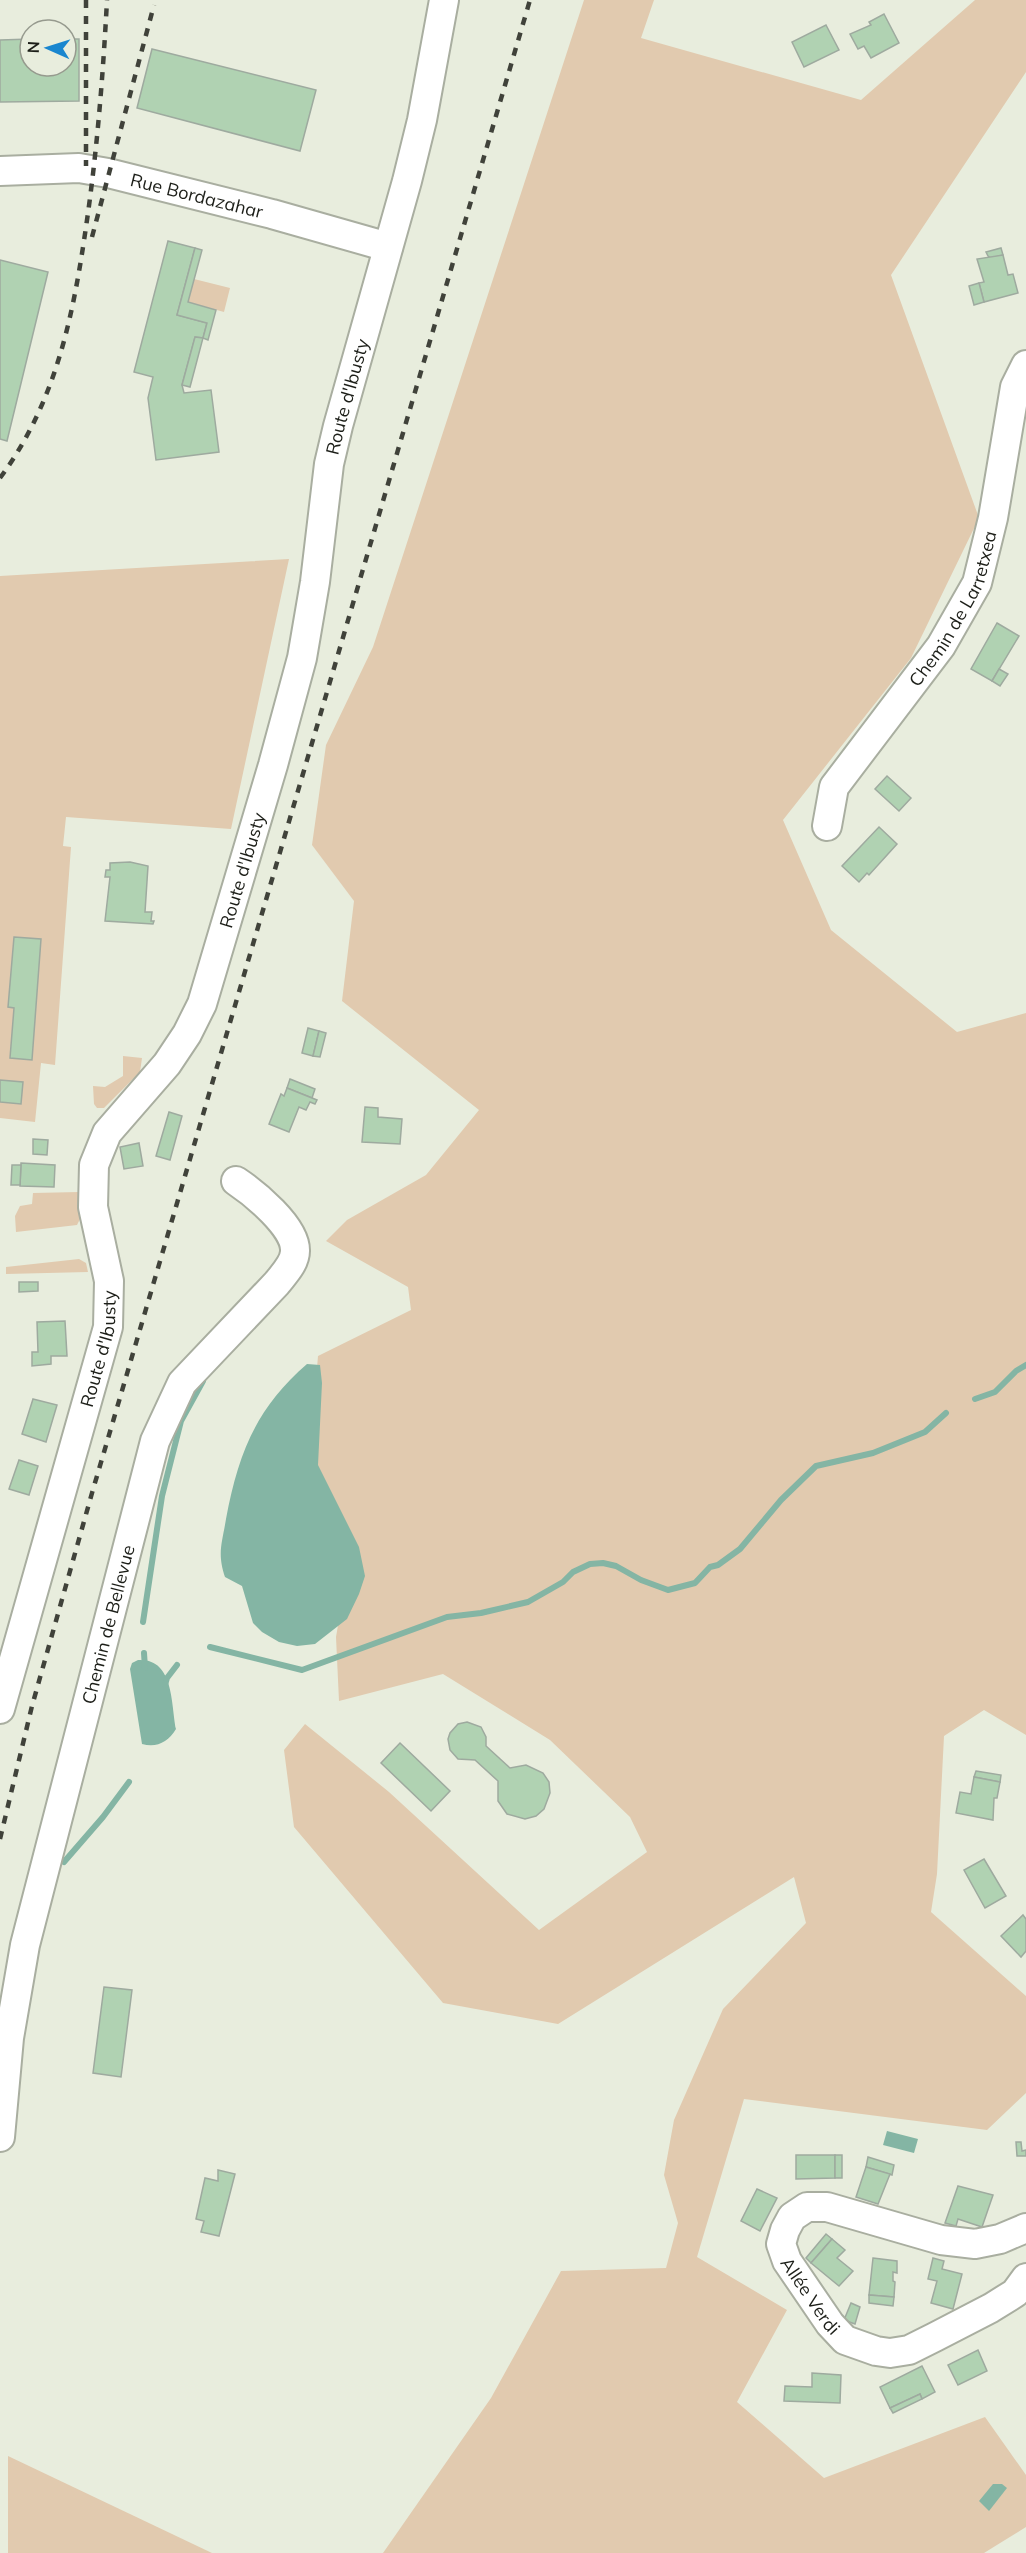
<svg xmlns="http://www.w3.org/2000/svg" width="1026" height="2553" viewBox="0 0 1026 2553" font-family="Mulish,sans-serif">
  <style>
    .green { fill: #e1caaf }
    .water { fill: #84b5a4 }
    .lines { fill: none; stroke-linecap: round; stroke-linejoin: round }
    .stream { stroke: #84b5a4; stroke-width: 6 }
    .building { fill: #b0d2b2; stroke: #9eaa9f; stroke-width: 1.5 }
    .minor-casing { stroke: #a9aea0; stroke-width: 32 }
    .minor { stroke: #fff; stroke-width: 28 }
    .rail { stroke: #40423a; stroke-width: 4.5; stroke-dasharray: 8 8; stroke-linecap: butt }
    .labels { text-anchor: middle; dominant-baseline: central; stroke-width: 6; stroke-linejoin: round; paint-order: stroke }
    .street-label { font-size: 18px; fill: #1c1e18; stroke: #e8eddd }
  </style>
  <rect width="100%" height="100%" fill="#e8eddd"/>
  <!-- green -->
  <g class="green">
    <polygon points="584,0 654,0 641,38 861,100 975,0 1026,0 1026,72 891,275 979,518 911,658 783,820 831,930 957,1032 1026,1013 1026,1735 984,1710 944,1736 937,1874 931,1912 1026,1996 1026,2093 987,2130 744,2099 697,2257 787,2310 737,2402 824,2478 985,2417 1026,2475 1026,2527 984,2553 383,2553 491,2398 561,2271 666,2268 678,2223 664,2175 674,2120 723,2009 806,1923 794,1877 558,2024 443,2003 294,1827 284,1750 305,1724 389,1792 539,1930 647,1852 630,1817 550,1740 443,1674 339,1701 336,1637 350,1555 309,1465 318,1356 411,1310 408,1287 326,1241 347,1220 426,1175 479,1110 342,1001 354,901 312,845 326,745 373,647"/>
    <polygon points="194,279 230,288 224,312 188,302"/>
    <polygon points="289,559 231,829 66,817 63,846 71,847 55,1065 41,1063 35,1122 0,1118 0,576"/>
    <polygon points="123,1056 142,1058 140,1072 104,1108 97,1108 94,1104 93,1086 105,1087 123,1076"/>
    <polygon points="79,1192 81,1217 77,1225 16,1232 15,1216 20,1206 32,1204 33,1193"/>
    <polygon points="79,1259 86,1263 88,1272 6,1274 6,1267"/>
    <polygon points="8,2456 212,2553 8,2553"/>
  </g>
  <!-- water -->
  <g class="water">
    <path d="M307,1364l13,1 2,18 -4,82 41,82 6,29 -6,18 -12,25 -32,25 -18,2 -18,-4 -17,-10 -9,-9 -11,-37 -17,-9c-8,-24 -3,-33 1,-58 12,-65 30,-111 81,-155z"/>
    <path d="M138,1660c36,-2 33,43 38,69 -8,13 -19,19 -34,15l-12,-75 2,-6z"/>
    <polygon points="887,2131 918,2139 914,2153 883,2145"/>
    <polygon points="993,2484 1002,2484 1007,2488 989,2511 979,2501"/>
  </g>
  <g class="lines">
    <!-- stream -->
    <g class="stream">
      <polyline points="975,1399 995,1392 1016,1371 1026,1365"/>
      <polyline points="143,1622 162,1496 181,1421 203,1381"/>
      <polyline points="210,1647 302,1670 447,1617 481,1613 528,1602 563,1582 573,1572 590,1564 603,1563 616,1566 641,1580 668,1590 695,1583 710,1567 718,1565 740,1549 781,1500 816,1466 873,1453 925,1432 946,1413"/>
      <polyline points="144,1653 145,1668"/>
      <polyline points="165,1685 167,1678 177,1665"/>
      <polyline points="64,1862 103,1817 129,1782"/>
    </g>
  </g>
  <!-- building -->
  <g class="building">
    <polygon points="884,14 899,43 871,58 864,46 858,49 850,34 871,25 869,22"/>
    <polygon points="826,25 839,50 804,67 792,42"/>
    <polygon points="30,39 30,66 66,66 66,39 79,39 79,101 0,102 0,40"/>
    <polygon points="152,49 316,90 300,151 137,108"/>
    <polygon points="168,241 195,248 177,315 207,323 203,338 195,337 182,385 184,393 211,390 219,452 156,460 148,398 153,377 134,372"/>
    <polygon points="195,248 202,250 188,302 216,310 208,340 203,338 207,323 177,315"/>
    <polygon points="1001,248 1003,255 991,258 988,256 986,252"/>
    <polygon points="1003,255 1008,275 1013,274 1018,293 984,302 979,283 984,282 977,259"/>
    <polygon points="0,260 48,272 7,441 0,439"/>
    <polygon points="979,283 984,302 974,305 969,286"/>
    <polygon points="195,337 203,338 190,387 182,385"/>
    <polygon points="997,623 1019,636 992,681 971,669"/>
    <polygon points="999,669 1008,674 1000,686 992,681"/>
    <polygon points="887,776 911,798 899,811 875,789"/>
    <polygon points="879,827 897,844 869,875 867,873 859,882 842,866"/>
    <polygon points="130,862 148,866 145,912 152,912 151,921 154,921 153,924 105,921 110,877 105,877 106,870 110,870 110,863"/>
    <polygon points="14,937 41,939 32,1060 10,1058 14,1008 8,1007"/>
    <polygon points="308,1028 319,1031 313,1056 302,1053"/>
    <polygon points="319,1031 326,1033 320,1057 313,1056"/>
    <polygon points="290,1079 315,1089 312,1098 287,1088"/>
    <polygon points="0,1080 23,1082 21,1104 0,1102"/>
    <polygon points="287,1088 317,1100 315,1104 310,1102 306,1110 299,1107 289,1132 269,1124 281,1094 284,1096"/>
    <polygon points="365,1107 378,1108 378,1117 402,1119 400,1144 362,1142"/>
    <polygon points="169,1112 182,1116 170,1160 156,1156"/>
    <polygon points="33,1139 48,1140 47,1155 33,1154"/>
    <polygon points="139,1143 143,1166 124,1169 120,1147"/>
    <polygon points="21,1163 55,1165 54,1187 20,1186"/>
    <polygon points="12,1165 21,1165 20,1185 11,1185"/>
    <polygon points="19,1282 38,1282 38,1291 19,1292"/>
    <polygon points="65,1321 67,1356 51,1356 51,1364 32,1366 32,1352 38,1352 37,1322"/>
    <polygon points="33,1399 57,1405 46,1442 22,1434"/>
    <polygon points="19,1460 38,1466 29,1495 9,1489"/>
    <polygon points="467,1722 481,1727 486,1737 486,1746 510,1768 526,1765 543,1773 549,1782 550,1793 544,1809 536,1816 525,1819 507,1814 498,1801 498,1781 475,1760 458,1759 450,1750 448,1739 450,1733 458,1724"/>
    <polygon points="400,1743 450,1791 431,1811 381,1763"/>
    <polygon points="976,1771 1001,1775 1000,1782 974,1777"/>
    <polygon points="974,1777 1000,1782 997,1798 994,1798 993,1820 956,1813 960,1792 971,1794"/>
    <polygon points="984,1859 1006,1896 985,1908 964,1870"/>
    <polygon points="1023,1915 1026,1919 1026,1951 1021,1957 1001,1936"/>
    <polygon points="104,1987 132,1990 121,2077 93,2073"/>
    <polygon points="1016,2142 1021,2142 1022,2151 1026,2150 1026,2156 1017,2156"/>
    <polygon points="796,2155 835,2155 835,2178 796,2179"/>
    <rect x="835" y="2155" width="7" height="23"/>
    <polygon points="868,2157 894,2165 892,2175 866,2167"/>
    <polygon points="866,2167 890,2174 878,2204 856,2197"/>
    <polygon points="218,2170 235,2174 219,2236 201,2232 204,2221 196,2219 205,2178 218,2181"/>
    <polygon points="958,2186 993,2195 982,2227 958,2219 956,2226 945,2223"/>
    <polygon points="757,2189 777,2198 760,2231 741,2221"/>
    <polygon points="826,2234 832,2239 811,2263 806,2258"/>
    <polygon points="832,2239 845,2250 837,2258 853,2271 839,2286 811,2263"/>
    <polygon points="873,2258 897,2261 897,2273 893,2272 893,2281 895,2282 894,2297 869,2295"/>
    <polygon points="933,2258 944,2261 942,2269 962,2274 953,2309 931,2303 937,2281 928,2279"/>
    <polygon points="869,2295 894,2297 893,2306 869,2303"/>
    <polygon points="851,2303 860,2307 855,2324 844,2320"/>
    <polygon points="978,2350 987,2371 958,2385 948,2365"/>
    <polygon points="922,2366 935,2392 922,2399 920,2394 890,2408 880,2387"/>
    <polygon points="812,2373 841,2375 840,2403 784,2401 785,2386 812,2387"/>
    <polygon points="920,2394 922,2399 893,2413 890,2408"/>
  </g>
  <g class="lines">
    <defs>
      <g id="minor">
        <path id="s1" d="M0,171l79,-3 29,5 164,41 116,33"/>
        <path id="s2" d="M827,826l7,-39 107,-141 36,-63 16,-65 22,-131 11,-22"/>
        <path id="s3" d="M0,1709l108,-382 1,-46 -16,-74 1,-42 13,-32 60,-69 20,-30 15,-30 71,-239 29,-107 13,-76 14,-118 9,-38 69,-245 15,-61 22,-120"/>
        <path id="s4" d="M0,2137l9,-99 16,-93 130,-504 27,-58 95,-100c7,-9 18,-20 18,-32 1,-24 -41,-58 -59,-70"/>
        <path id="s5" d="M1026,2228l-26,11 -25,5 -34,-4 -114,-33h-20l-15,10 -7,13 -4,14 6,17 43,63 15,16 31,11 14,2 19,-3 26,-13 56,-29 24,-15 11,-15"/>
      </g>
    </defs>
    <!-- minor casing -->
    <use href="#minor" class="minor-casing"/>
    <!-- minor -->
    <use href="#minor" class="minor"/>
    <!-- rail -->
    <g class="rail">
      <polyline points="86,0 86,166"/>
      <polyline points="92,237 154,5"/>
      <path d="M0,478c56,-76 73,-161 86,-251 11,-75 17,-151 21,-227"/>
      <polyline points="0,1839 32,1706 92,1493 530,0"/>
    </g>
  </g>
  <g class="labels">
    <!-- street labels -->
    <g class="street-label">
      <text stroke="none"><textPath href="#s1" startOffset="200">Rue Bordazahar</textPath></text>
      <text stroke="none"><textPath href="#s3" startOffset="1382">Route d'Ibusty</textPath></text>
      <text stroke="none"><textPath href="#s2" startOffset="256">Chemin de Larretxea</textPath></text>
      <text stroke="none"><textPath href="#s3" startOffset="896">Route d'Ibusty</textPath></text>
      <text stroke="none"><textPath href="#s3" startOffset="374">Route d'Ibusty</textPath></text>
      <text stroke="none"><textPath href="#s4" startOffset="525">Chemin de Bellevue</textPath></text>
      <text stroke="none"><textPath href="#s5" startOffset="334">Allée Verdi</textPath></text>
    </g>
  </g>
  <!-- north arrow -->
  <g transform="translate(48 48) rotate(273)"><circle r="28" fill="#e8eddd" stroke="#969a8e" stroke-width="1.5"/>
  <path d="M0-4.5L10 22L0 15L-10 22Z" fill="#1986cf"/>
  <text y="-9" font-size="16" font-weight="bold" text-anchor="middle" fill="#1c1e18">N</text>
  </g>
</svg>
